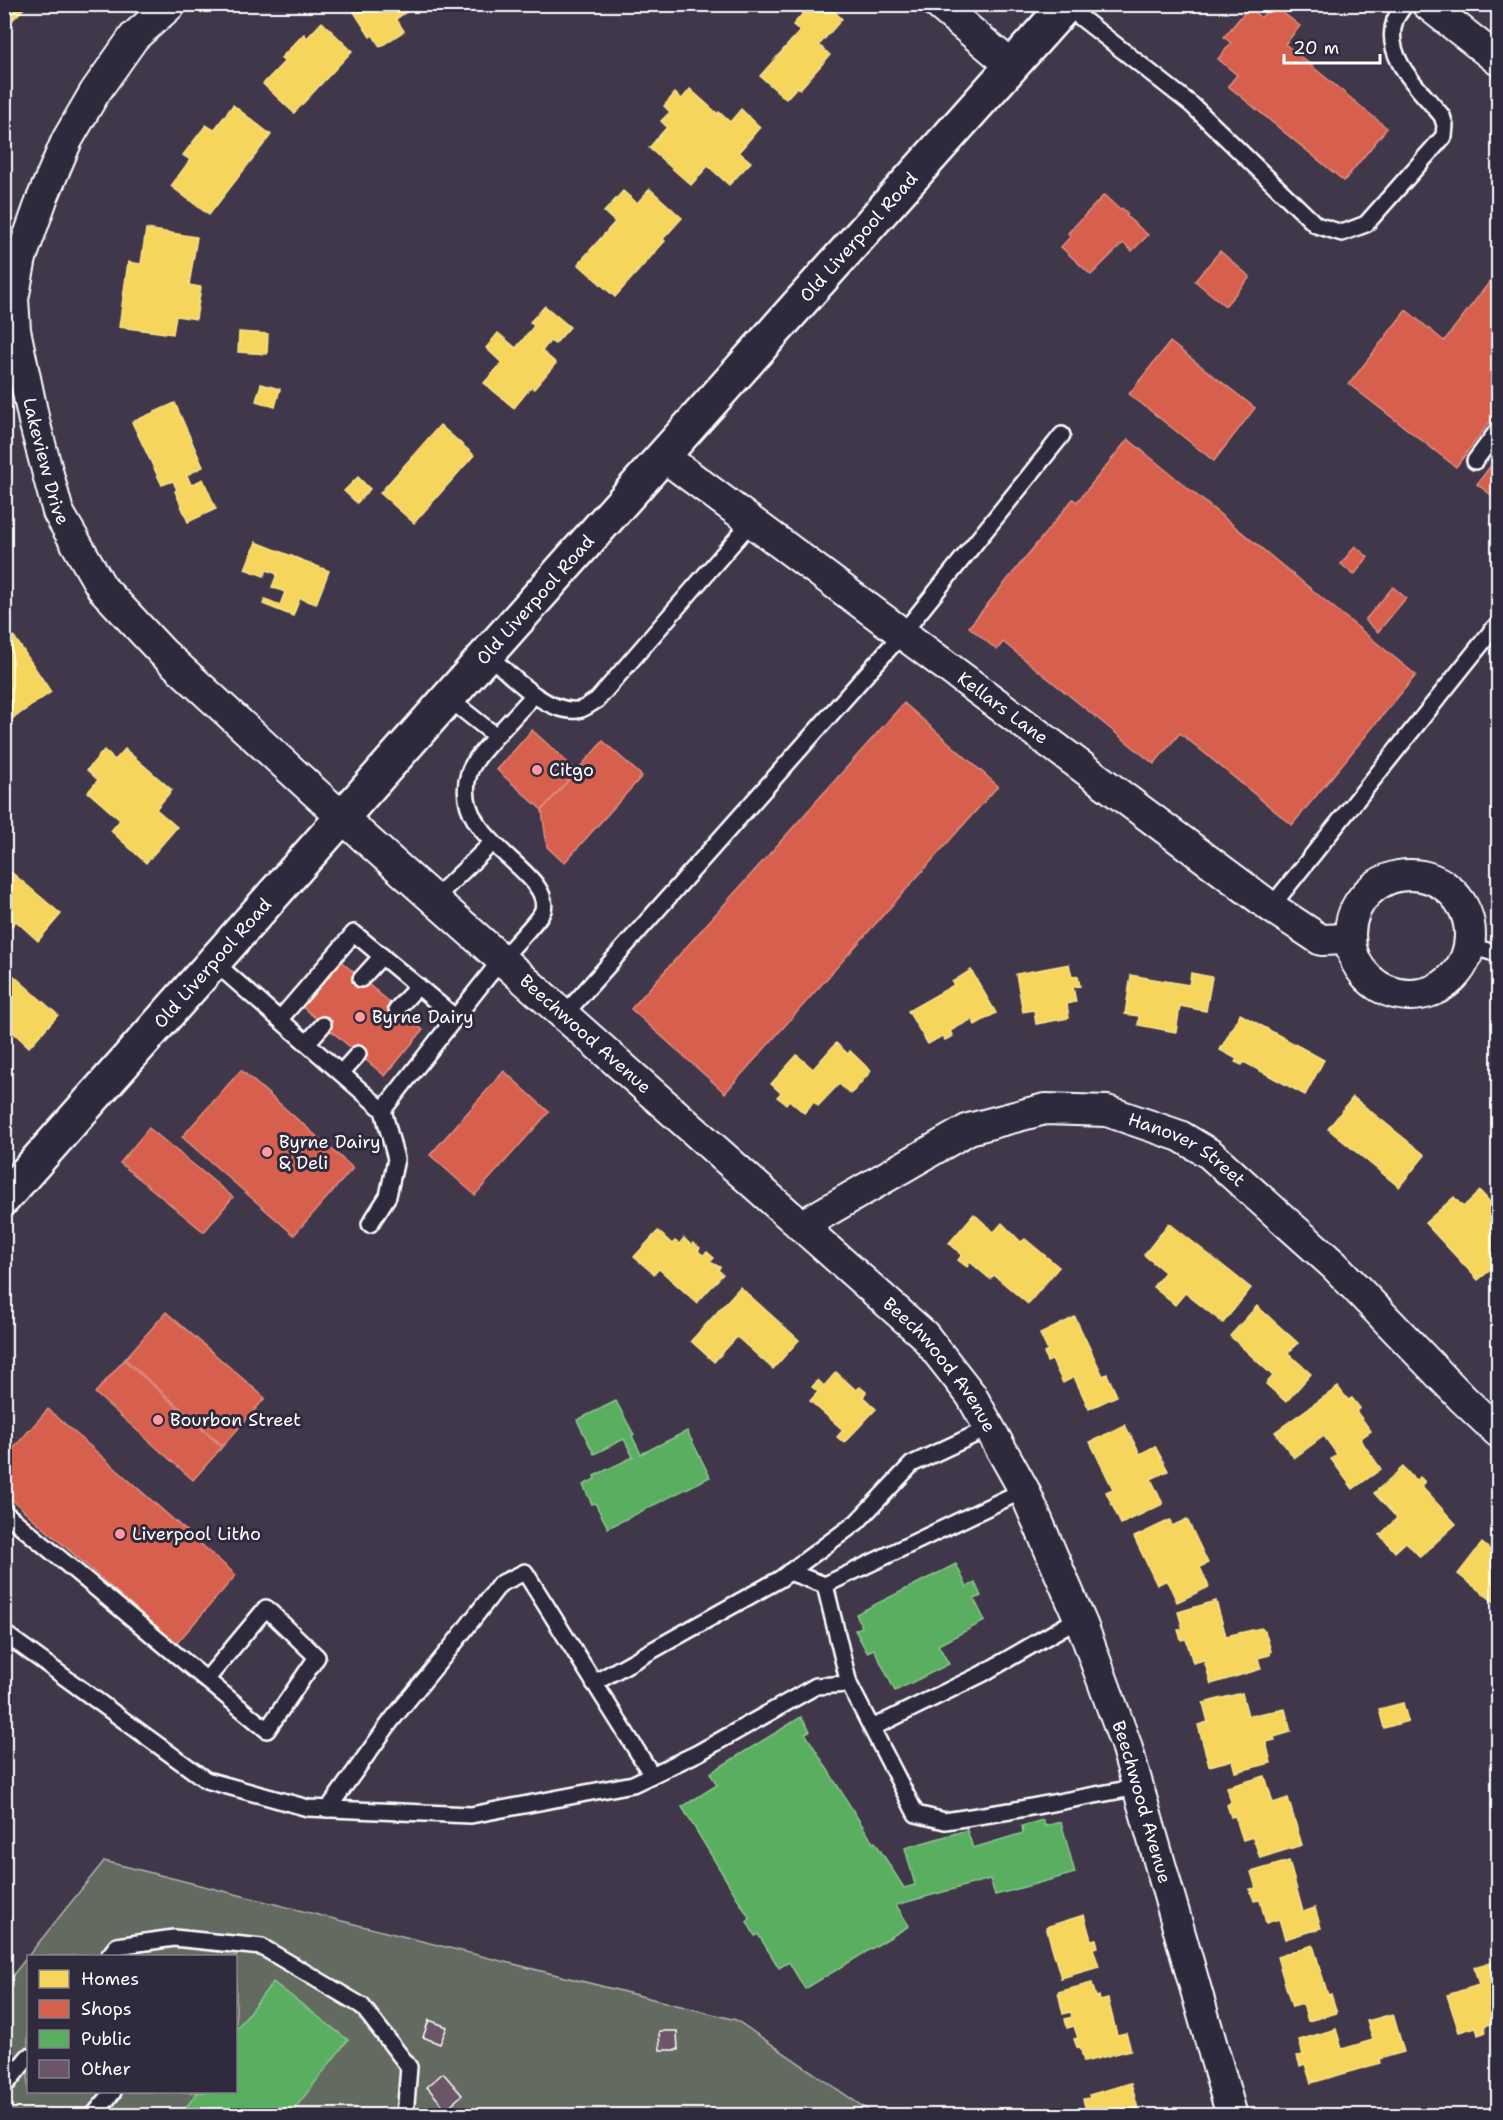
<svg xmlns="http://www.w3.org/2000/svg" width="1503" height="2120" viewBox="0 0 1503 2120" font-family="'Shantell Sans',sans-serif">
  <style>
    .green { fill: #636b5e; stroke: #b1b5ae; stroke-width: 1.5; fill-rule: evenodd }
    .homes { fill: #f6d55c; stroke: #f9e28d; stroke-width: 1.5 }
    .shops { fill: #d6604d; stroke: #e29082; stroke-width: 1.5 }
    .public { fill: #5aae61; stroke: #8cc690; stroke-width: 1.5 }
    .building { fill: #6c5568; stroke: #fff; stroke-width: 1.5 }
    .lines { fill: none; stroke-linecap: round; stroke-linejoin: round }
    .lane-casing { stroke: #fff; stroke-width: 20 }
    .street-casing { stroke: #fff; stroke-width: 34 }
    .secondary-casing { stroke: #fff; stroke-width: 38 }
    .lane { stroke: #2f2a3d; stroke-width: 15 }
    .street { stroke: #2f2a3d; stroke-width: 30 }
    .secondary { stroke: #2f2a3d; stroke-width: 33 }
    .poi-dot { fill: #ff9aa2; stroke: #2f2a3d; stroke-width: 2 }
    .labels { text-anchor: middle; dominant-baseline: central; stroke-width: 6; stroke-linejoin: round; paint-order: stroke }
    .street-label { font-size: 18px; fill: #fff; stroke: #2f2a3d }
    .poi-label { font-size: 18px; fill: #fff; stroke: #2f2a3d; text-anchor: start }
  </style>
  <rect width="100%" height="100%" fill="#41374a"/>
  <filter id="ink" filterUnits="userSpaceOnUse"><feTurbulence type="fractalNoise" baseFrequency=".0167" numOctaves="2"/><feDisplacementMap in="SourceGraphic" scale="12" xChannelSelector="R" yChannelSelector="G"/><feConvolveMatrix kernelMatrix="1 2 1 2 8 2 1 2 1" color-interpolation-filters="sRGB"/></filter>
  <g filter="url(#ink)">
    <!-- green -->
    <path class="green" d="M104,1861l632,159 139,95h-870l-1,-129zM28,1956h208v136h-208z"/>
    <!-- homes -->
    <g class="homes">
      <polygon points="4,4 28,4 4,29"/>
      <polygon points="349,4 418,4 396,19 404,31 380,47 373,35 370,37"/>
      <polygon points="811,4 827,4 842,19 819,45 830,55 800,89 797,87 786,99 760,76 800,31 793,25"/>
      <polygon points="322,22 352,51 294,113 263,84 285,61 281,58 304,34 307,38"/>
      <polygon points="690,89 718,114 719,112 730,122 741,109 760,127 739,152 751,162 729,185 708,166 691,185 649,148 667,127 661,121 670,112 664,106 675,93 682,99"/>
      <polygon points="233,105 271,135 209,215 171,186 190,160 183,155 206,125 214,130"/>
      <polygon points="650,189 682,218 663,239 665,241 615,297 578,264 615,222 604,212 623,191 637,203"/>
      <polygon points="146,229 197,237 189,285 201,287 196,319 176,316 173,334 119,327 128,262 141,264"/>
      <polygon points="545,306 570,327 555,344 550,341 542,351 556,363 534,389 531,387 514,408 484,383 502,363 486,348 498,333 516,348 534,326 530,322"/>
      <polygon points="239,332 268,334 267,354 238,352"/>
      <polygon points="261,384 280,389 275,407 256,401"/>
      <polygon points="175,403 203,467 187,475 191,485 203,479 216,509 188,522 175,491 177,490 173,481 162,485 132,422"/>
      <polygon points="440,425 474,455 414,523 380,493"/>
      <polygon points="358,477 370,489 357,503 344,491"/>
      <polygon points="256,542 329,571 316,604 300,598 293,616 263,604 265,599 280,605 285,592 272,587 277,574 267,570 264,576 245,569"/>
      <polygon points="4,610 13,622 7,626 51,692 12,719 4,709"/>
      <polygon points="125,749 172,790 156,809 177,827 146,863 111,831 120,820 88,792 98,780 87,770 104,750 115,760"/>
      <polygon points="4,866 61,914 38,941 16,921 4,935"/>
      <polygon points="1069,964 1072,977 1078,976 1080,986 1073,987 1076,1002 1067,1004 1069,1018 1036,1024 1034,1010 1023,1012 1016,974"/>
      <polygon points="971,970 996,1013 975,1025 972,1019 950,1031 953,1036 945,1040 942,1036 928,1044 908,1011 954,985 952,982"/>
      <polygon points="1191,973 1212,977 1206,1011 1180,1006 1176,1032 1138,1025 1139,1016 1125,1014 1131,975 1189,985"/>
      <polygon points="13,975 58,1015 29,1047 4,1024 4,985"/>
      <polygon points="1240,1014 1324,1060 1305,1095 1244,1062 1242,1065 1235,1062 1237,1059 1220,1050"/>
      <polygon points="836,1043 848,1054 850,1051 871,1071 851,1094 839,1084 818,1106 814,1102 804,1113 789,1100 786,1104 777,1097 781,1093 771,1084 797,1055 813,1069"/>
      <polygon points="1353,1097 1425,1155 1399,1187 1328,1129"/>
      <polygon points="1480,1191 1498,1211 1498,1215 1494,1219 1498,1224 1498,1264 1478,1280 1425,1223 1454,1197 1463,1207"/>
      <polygon points="974,1214 994,1232 1002,1223 1021,1242 1025,1239 1059,1267 1028,1304 994,1275 990,1279 970,1262 967,1267 958,1260 962,1255 949,1243"/>
      <polygon points="1169,1223 1251,1288 1223,1323 1185,1293 1175,1305 1153,1287 1165,1272 1144,1255"/>
      <polygon points="658,1231 672,1244 675,1241 679,1244 684,1238 691,1245 693,1243 700,1248 698,1251 703,1255 707,1252 714,1258 710,1262 720,1267 718,1270 723,1274 697,1303 659,1269 654,1274 634,1257"/>
      <polygon points="740,1287 799,1340 773,1369 737,1337 714,1362 691,1341"/>
      <polygon points="1257,1306 1298,1343 1288,1353 1311,1374 1286,1402 1266,1384 1273,1376 1230,1336"/>
      <polygon points="1075,1317 1103,1376 1107,1374 1117,1396 1089,1409 1074,1377 1063,1383 1052,1360 1047,1362 1044,1353 1048,1351 1040,1334"/>
      <polygon points="836,1372 856,1390 860,1387 866,1392 863,1397 876,1409 844,1443 837,1437 843,1430 810,1401 818,1392 812,1387 818,1380 824,1386"/>
      <polygon points="1338,1387 1348,1400 1352,1398 1360,1408 1356,1411 1371,1431 1360,1439 1381,1469 1353,1489 1331,1459 1337,1454 1324,1436 1294,1458 1275,1432"/>
      <polygon points="1125,1425 1140,1454 1155,1446 1168,1471 1151,1479 1163,1504 1121,1524 1106,1492 1113,1489 1090,1442"/>
      <polygon points="1403,1467 1416,1481 1420,1477 1425,1482 1421,1486 1456,1524 1420,1557 1406,1542 1395,1552 1380,1535 1397,1518 1374,1493"/>
      <polygon points="1187,1519 1208,1563 1200,1567 1209,1587 1177,1602 1167,1580 1157,1585 1134,1537 1170,1520 1172,1526"/>
      <polygon points="1482,1543 1498,1556 1498,1605 1458,1574"/>
      <polygon points="1216,1601 1226,1636 1261,1628 1265,1631 1271,1651 1270,1655 1258,1658 1261,1669 1211,1684 1204,1660 1193,1663 1186,1639 1181,1640 1178,1630 1183,1629 1178,1612"/>
      <polygon points="1498,1608 1498,1620 1492,1615"/>
      <polygon points="1242,1693 1248,1716 1285,1709 1291,1732 1274,1737 1275,1740 1266,1742 1271,1763 1235,1772 1232,1760 1209,1766 1198,1725 1208,1722 1203,1703"/>
      <polygon points="1403,1703 1408,1721 1384,1728 1379,1709"/>
      <polygon points="1265,1776 1273,1803 1288,1798 1302,1845 1260,1858 1253,1837 1243,1840 1235,1816 1231,1817 1227,1805 1231,1802 1227,1787"/>
      <polygon points="1289,1861 1303,1912 1315,1908 1321,1928 1285,1939 1279,1919 1266,1923 1260,1900 1254,1901 1250,1889 1256,1888 1251,1872"/>
      <polygon points="1084,1915 1091,1940 1096,1939 1098,1947 1093,1948 1099,1967 1061,1978 1046,1927"/>
      <polygon points="1313,1945 1328,1995 1331,1994 1337,2013 1308,2021 1303,2004 1292,2007 1277,1957"/>
      <polygon points="1498,1960 1498,2022 1484,2026 1486,2032 1478,2035 1476,2027 1459,2032 1447,1995 1479,1985 1474,1967"/>
      <polygon points="1092,1983 1096,1997 1099,1996 1100,2001 1108,1999 1117,2035 1126,2033 1131,2050 1084,2062 1080,2046 1077,2047 1074,2039 1078,2038 1074,2026 1067,2028 1065,2019 1072,2017 1071,2012 1063,2014 1058,1992"/>
      <polygon points="1393,2014 1404,2052 1379,2059 1380,2063 1311,2083 1305,2064 1300,2066 1297,2056 1303,2055 1299,2040 1336,2029 1342,2049 1373,2040 1367,2021"/>
      <polygon points="1131,2083 1140,2116 1099,2116 1097,2110 1087,2113 1083,2099 1090,2098 1089,2095"/>
    </g>
    <!-- shops -->
    <g class="shops">
      <polygon points="1272,4 1300,26 1285,44 1387,128 1344,181 1228,86 1237,75 1218,59 1231,43 1224,37 1249,7 1261,18"/>
      <polygon points="1104,195 1120,210 1122,208 1128,214 1126,216 1148,235 1132,251 1123,243 1091,275 1061,247 1071,236 1068,233"/>
      <polygon points="1220,251 1250,277 1225,306 1195,281"/>
      <polygon points="1498,271 1498,411 1456,467 1349,384 1406,310 1444,341"/>
      <polygon points="1170,342 1255,408 1214,461 1129,394"/>
      <polygon points="1128,439 1416,675 1292,825 1180,733 1154,764 1003,642 997,650 969,627 1073,499 1077,502"/>
      <polygon points="1498,456 1498,500 1477,484"/>
      <polygon points="1355,546 1368,557 1354,575 1341,564"/>
      <polygon points="1393,587 1406,598 1378,632 1365,620"/>
      <polygon points="904,703 998,786 725,1093 631,1009"/>
      <polygon points="532,730 577,771 542,810 497,770"/>
      <polygon points="603,741 642,776 564,863 547,847 542,810"/>
      <polygon points="338,959 423,1030 385,1076 300,1005"/>
      <polygon points="241,1070 353,1168 294,1235 182,1137"/>
      <polygon points="504,1071 549,1112 475,1195 430,1155"/>
      <polygon points="149,1128 233,1197 204,1232 120,1163"/>
      <polygon points="166,1312 265,1398 223,1446 125,1359"/>
      <polygon points="124,1360 222,1447 193,1480 95,1393"/>
      <polygon points="48,1409 236,1575 176,1644 4,1493 4,1459"/>
    </g>
    <!-- public -->
    <g class="public">
      <polygon points="616,1401 634,1435 632,1436 641,1454 687,1431 710,1477 608,1528 595,1503 592,1504 583,1485 595,1479 594,1476 633,1457 624,1439 594,1454 577,1420"/>
      <polygon points="956,1564 967,1587 975,1583 981,1596 974,1599 985,1621 938,1645 949,1664 895,1691 874,1649 867,1652 855,1630 862,1627 856,1614"/>
      <polygon points="801,1717 810,1731 805,1733 873,1843 875,1842 904,1888 915,1885 905,1848 967,1830 973,1848 1023,1833 1022,1826 1043,1820 1045,1826 1061,1822 1075,1873 995,1895 990,1879 896,1905 909,1926 805,1989 789,1962 779,1968 758,1934 755,1936 747,1922 750,1919 682,1807 717,1785 710,1773"/>
      <polygon points="273,1982 348,2040 289,2116 179,2116 198,2092 236,2092 236,2029"/>
    </g>
    <!-- building -->
    <g class="building">
      <polygon points="429,2020 447,2027 440,2044 423,2037"/>
      <polygon points="659,2031 677,2031 678,2050 660,2050"/>
      <polygon points="443,2073 462,2095 446,2109 427,2087"/>
    </g>
    <g class="lines">
      <defs>
        <g id="lane">
          <path d="M1066,6l126,99 124,120 26,8 24,-9 78,-88 1,-11 -3,-9c-21,-26 -60,-58 -47,-96 2,-5 7,-11 10,-16"/>
          <polyline points="1475,461 1498,430"/>
          <path d="M488,655c22,19 57,58 89,55 7,0 14,-7 20,-10l154,-178"/>
          <polyline points="496,736 534,695"/>
          <polyline points="434,899 492,843"/>
          <polyline points="1271,907 1494,628"/>
          <polyline points="1470,946 1498,954"/>
          <path d="M214,962l169,148c40,-50 79,-102 119,-151 8,-10 38,-40 41,-49 10,-40 -95,-71 -74,-137 4,-13 18,-26 27,-37l-48,-38"/>
          <polyline points="361,979 382,956"/>
          <polyline points="397,1009 418,986"/>
          <polyline points="564,1015 902,634 1062,435"/>
          <polyline points="280,1019 354,933 456,1018"/>
          <polyline points="307,1043 323,1025"/>
          <polyline points="341,1073 358,1054"/>
          <polyline points="370,1224 388,1196 396,1159 383,1110"/>
          <polyline points="4,1512 267,1730 317,1657 266,1608 206,1680"/>
          <polyline points="789,1572 825,1585 1024,1490"/>
          <polyline points="825,1585 849,1684"/>
          <polyline points="4,1633 206,1780 308,1808 471,1815 633,1784 698,1753 816,1686 849,1684 916,1814 945,1821 1010,1811 1138,1787"/>
          <polyline points="594,1683 780,1579 857,1522 912,1464 989,1428"/>
          <polyline points="872,1728 982,1674 1079,1618"/>
          <polyline points="328,1809 391,1721 453,1645 500,1584 525,1572 652,1775"/>
          <polyline points="109,1956 117,1946 174,1938 262,1947 362,2006 409,2067 405,2116"/>
          <polyline points="4,2087 28,2057"/>
          <polyline points="93,2116 113,2092"/>
        </g>
        <g id="street">
          <path id="s1" d="M171,4l-37,33 -39,55 -28,48 -25,59 -21,59 -8,41 2,31 19,91 24,91 44,76 60,64 205,188 557,495 47,60 53,95 59,137 43,118 106,371"/>
          <polyline points="938,4 1012,66"/>
          <polyline points="1427,4 1498,60"/>
          <path id="s2" d="M663,456l608,451 50,33 28,-1"/>
          <circle cx="1410" cy="935" r="60"/>
          <path id="s3" d="M801,1226l168,-97 76,-20 62,2 73,25 30,18 124,111 129,134 35,33"/>
        </g>
        <g id="secondary">
          <path id="s4" d="M4,1198l659,-742 404,-452"/>
        </g>
      </defs>
      <!-- lane casing -->
      <use href="#lane" class="lane-casing"/>
      <!-- street casing -->
      <use href="#street" class="street-casing"/>
      <!-- secondary casing -->
      <use href="#secondary" class="secondary-casing"/>
      <!-- lane -->
      <use href="#lane" class="lane"/>
      <!-- street -->
      <use href="#street" class="street"/>
      <!-- secondary -->
      <use href="#secondary" class="secondary"/>
    </g>
  </g>
  <!-- markers -->
  <g class="poi-dot">
    <circle cx="537" cy="770" r="6"/>
    <circle cx="360" cy="1017" r="6"/>
    <circle cx="267" cy="1152" r="6"/>
    <circle cx="158" cy="1420" r="6"/>
    <circle cx="120" cy="1534" r="6"/>
  </g>
  <g class="labels">
    <!-- street labels -->
    <g class="street-label">
      <text stroke="none"><textPath href="#s4" startOffset="1286">Old Liverpool Road</textPath></text>
      <text stroke="none"><textPath href="#s1" startOffset="507">Lakeview Drive</textPath></text>
      <text stroke="none"><textPath href="#s4" startOffset="800">Old Liverpool Road</textPath></text>
      <text stroke="none"><textPath href="#s2" startOffset="423">Kellars Lane</textPath></text>
      <text stroke="none"><textPath href="#s4" startOffset="314">Old Liverpool Road</textPath></text>
      <text stroke="none"><textPath href="#s1" startOffset="1305">Beechwood Avenue</textPath></text>
      <text stroke="none"><textPath href="#s3" startOffset="424">Hanover Street</textPath></text>
      <text stroke="none"><textPath href="#s1" startOffset="1791">Beechwood Avenue</textPath></text>
      <text stroke="none"><textPath href="#s1" startOffset="2277">Beechwood Avenue</textPath></text>
    </g>
    <!-- poi labels -->
    <g class="poi-label">
      <text x="549" y="770">Citgo</text>
      <text x="372" y="1017">Byrne Dairy</text>
      <text x="279" y="1142">Byrne Dairy<tspan x="279" dy="21">&amp; Deli</tspan></text>
      <text x="170" y="1420">Bourbon Street</text>
      <text x="132" y="1534">Liverpool Litho</text>
    </g>
  </g>
  <!-- margin -->
  <rect width="1503" height="2120" fill="none" stroke="#2f2a3d" stroke-width="24"/>
  <rect x="12" y="12" width="1479" height="2096" fill="none" stroke="#fff" stroke-width="2" filter="url(#ink)"/>
  <!-- legend -->
  <rect x="27" y="1955" width="210" height="138" fill="#2f2a3d" stroke="#827f8b" stroke-width="1.5"/>
  <rect x="39" y="1970" width="30" height="18" fill="#f6d55c" stroke="#827f8b" stroke-width="1.5"/>
  <text x="81" y="1985" font-size="18" fill="#ffffff">Homes</text>
  <rect x="39" y="2000" width="30" height="18" fill="#d6604d" stroke="#827f8b" stroke-width="1.5"/>
  <text x="81" y="2015" font-size="18" fill="#ffffff">Shops</text>
  <rect x="39" y="2030" width="30" height="18" fill="#5aae61" stroke="#827f8b" stroke-width="1.5"/>
  <text x="81" y="2045" font-size="18" fill="#ffffff">Public</text>
  <rect x="39" y="2060" width="30" height="18" fill="#6c5568" stroke="#827f8b" stroke-width="1.5"/>
  <text x="81" y="2075" font-size="18" fill="#ffffff">Other</text>
  <!-- scale -->
  <path d="M1284 54v9h96v-9" fill="none" stroke="#ffffff" stroke-width="3"/>
  <text x="1293" y="54" font-size="18" fill="#ffffff" stroke="#2f2a3d" stroke-width="4.5" paint-order="stroke">20 m</text>
</svg>
